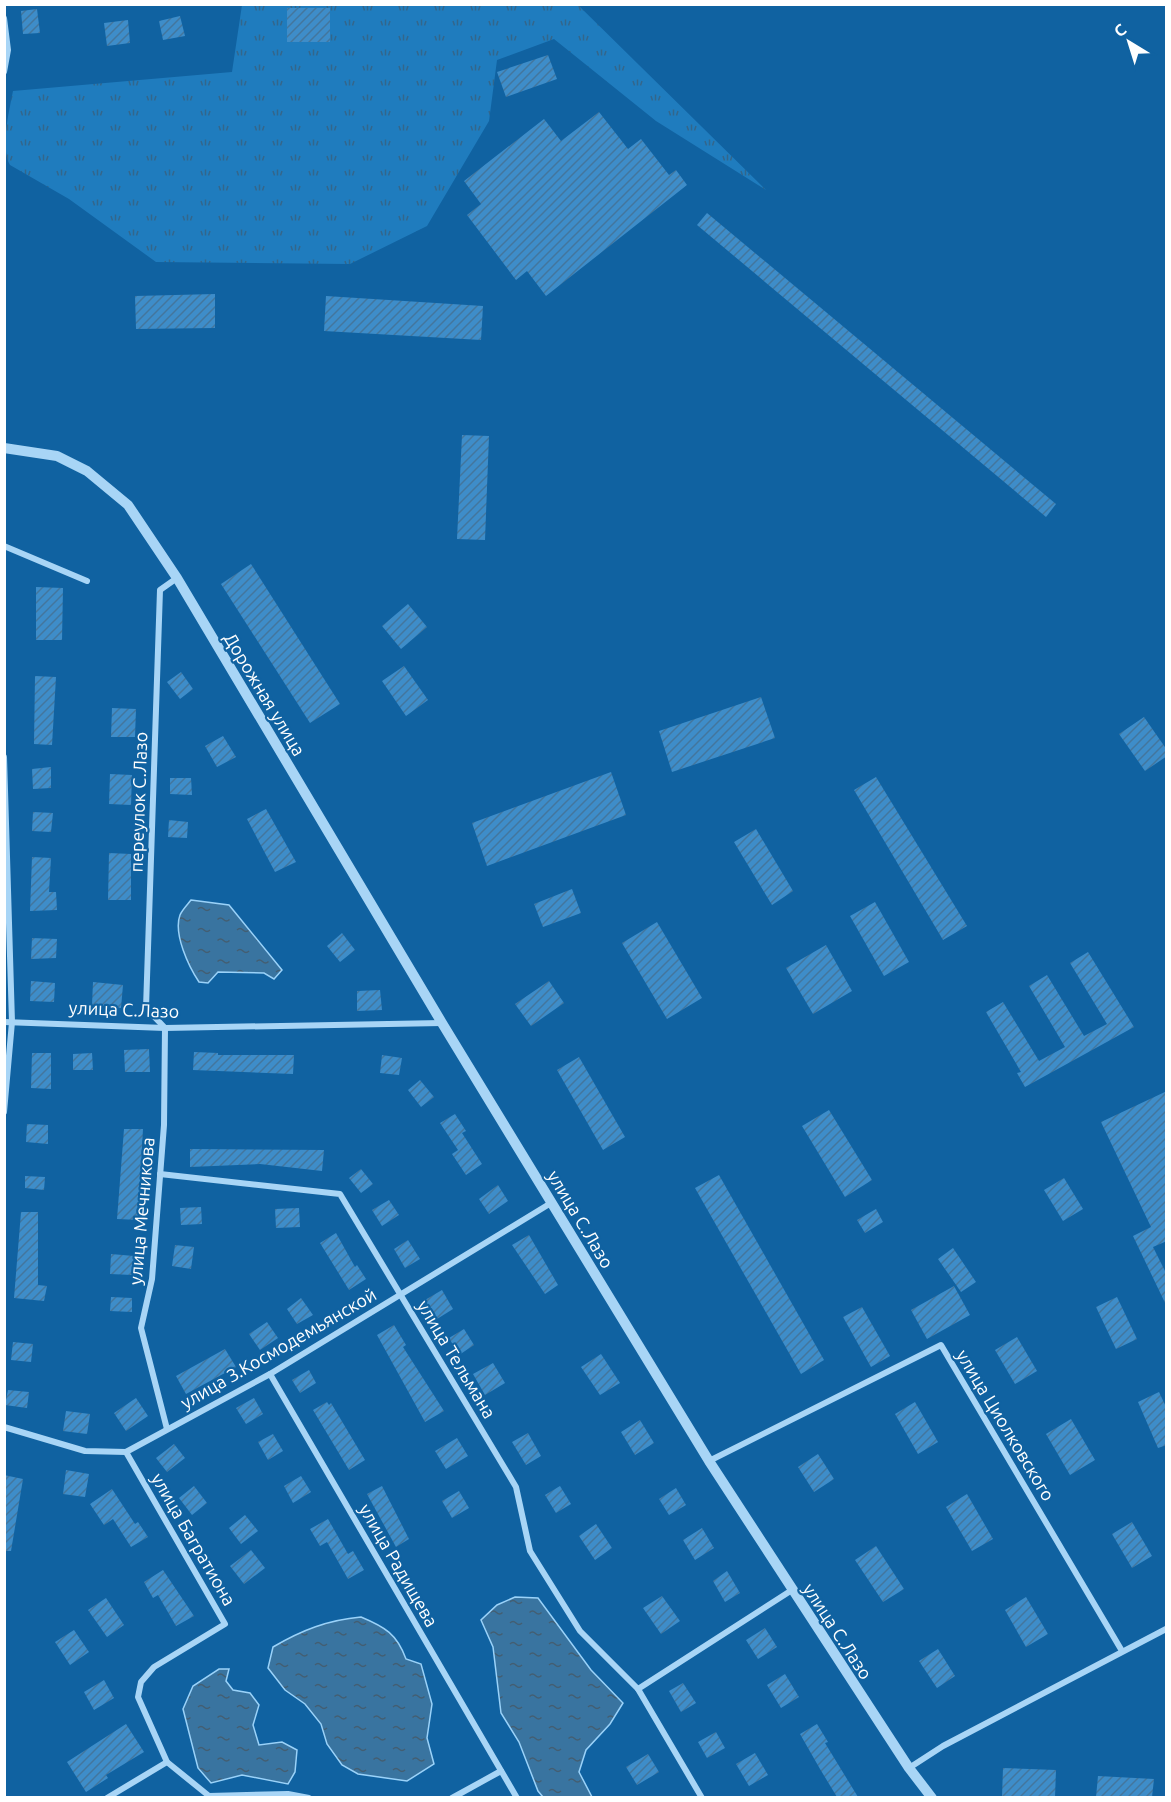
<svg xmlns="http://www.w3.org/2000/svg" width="1171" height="1802" viewBox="0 0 1171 1802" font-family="Ubuntu,sans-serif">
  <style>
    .grass { fill: url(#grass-tufts) }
    .water { fill: url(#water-ripples); stroke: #9ad2f9; stroke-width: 1.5 }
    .building { fill: url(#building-hatch) }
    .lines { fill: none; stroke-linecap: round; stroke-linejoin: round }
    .minor { stroke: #a8d5f6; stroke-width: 6 }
    .tertiary { stroke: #a8d5f6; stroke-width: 10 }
    .labels { text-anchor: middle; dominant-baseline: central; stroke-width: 4.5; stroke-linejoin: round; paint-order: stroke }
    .street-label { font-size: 18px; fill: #fff; stroke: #1062a1 }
  </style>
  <defs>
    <pattern id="grass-tufts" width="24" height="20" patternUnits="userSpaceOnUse" patternTransform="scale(1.5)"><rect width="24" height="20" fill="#1f7cbe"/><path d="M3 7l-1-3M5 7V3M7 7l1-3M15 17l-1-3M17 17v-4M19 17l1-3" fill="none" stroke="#33668b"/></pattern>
    <pattern id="water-ripples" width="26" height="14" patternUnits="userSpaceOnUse" patternTransform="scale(1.5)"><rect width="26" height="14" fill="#3974a0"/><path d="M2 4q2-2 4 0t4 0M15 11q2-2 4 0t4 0" fill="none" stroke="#435e72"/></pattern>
    <pattern id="building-hatch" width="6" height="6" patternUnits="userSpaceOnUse" patternTransform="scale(1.5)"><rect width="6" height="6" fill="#3e8dc9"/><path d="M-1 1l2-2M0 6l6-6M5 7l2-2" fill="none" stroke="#43769d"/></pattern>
  </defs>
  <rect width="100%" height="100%" fill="#1062a1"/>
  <!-- grass -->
  <path class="grass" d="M577,4l189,186 -110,-69 -102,-82 -57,21 -8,61 -62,105 -77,38 -194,-2 -87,-63 -59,-34c-10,-18 -1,-53 3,-74l219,-19 10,-67z"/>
  <!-- water -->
  <g class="water">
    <path d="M191,900l38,5 53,65 -8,9 -10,-6 -46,-1 -10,11 -9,-1c-10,-15 -26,-48 -19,-67 2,-5 8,-11 11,-15z"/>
    <polygon points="515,1597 538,1598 591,1670 623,1703 610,1724 586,1750 579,1772 592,1797 543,1797 538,1791 519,1742 501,1713 493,1647 481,1620 497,1605"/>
    <path d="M361,1617c24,10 36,17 45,42l15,5 11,40 -5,34 7,26 -27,17 -49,-7 -16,-9 -15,-21 -6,-20 -16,-20 -20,-14 -17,-22 5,-21c29,-17 55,-27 88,-30z"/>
    <polygon points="219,1669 229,1669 226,1681 233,1690 250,1693 259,1705 253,1725 259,1745 282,1742 297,1750 295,1772 288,1784 242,1775 211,1783 198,1768 183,1709 193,1686"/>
  </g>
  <!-- building -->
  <g class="building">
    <rect x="287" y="8" width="43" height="34"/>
    <polygon points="37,9 40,33 23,34 21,11"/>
    <polygon points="180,16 185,36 163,40 159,21"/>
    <polygon points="128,20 130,43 107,46 104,23"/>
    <polygon points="548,55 557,79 506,97 497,72"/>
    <polygon points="599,112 628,149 641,139 669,175 676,170 687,185 546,296 527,271 516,280 467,215 481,204 464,181 544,119 561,141"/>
    <polygon points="707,213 1056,504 1046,517 697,225"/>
    <polygon points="215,294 215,328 136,329 135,296"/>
    <polygon points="326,296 483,306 481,340 324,331"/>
    <polygon points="462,435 489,436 485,540 457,539"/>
    <polygon points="251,564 340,704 310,723 221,584"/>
    <polygon points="36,587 63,588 62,640 36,640"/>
    <polygon points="408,604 427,627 401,649 382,626"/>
    <polygon points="404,666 428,700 406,716 382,681"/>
    <polygon points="181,672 193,689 180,699 167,682"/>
    <polygon points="35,676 56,677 52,745 34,744"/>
    <polygon points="761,697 775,738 672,772 659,731"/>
    <polygon points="112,708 136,709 135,737 111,737"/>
    <polygon points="1144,717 1167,750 1167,756 1145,771 1119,734"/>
    <polygon points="223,736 236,757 217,767 205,746"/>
    <polygon points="51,767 51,788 33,789 32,769"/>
    <polygon points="611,772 626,815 487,866 472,823"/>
    <polygon points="110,774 132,775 131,805 109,804"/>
    <polygon points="876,777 967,926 943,940 854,790"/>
    <polygon points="170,778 191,778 192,795 170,794"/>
    <polygon points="266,809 296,862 275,872 247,819"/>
    <polygon points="33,812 53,813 51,832 32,831"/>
    <polygon points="169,820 188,822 187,838 168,837"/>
    <polygon points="756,829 793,891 772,905 734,842"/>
    <polygon points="109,853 131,854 131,900 108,900"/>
    <polygon points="32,857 51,858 49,892 56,892 57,910 30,911"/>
    <polygon points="572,889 581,913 543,927 534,904"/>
    <polygon points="875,902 909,962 884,976 850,916"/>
    <polygon points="657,922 702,998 667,1019 622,943"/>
    <polygon points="342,933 355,950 340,962 327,946"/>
    <polygon points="32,938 57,939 56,958 31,959"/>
    <polygon points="826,945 852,991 813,1014 786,968"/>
    <polygon points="1088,952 1134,1027 1025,1087 1017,1073 1021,1072 986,1012 1003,1002 1039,1061 1065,1047 1029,986 1047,975 1084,1036 1107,1024 1070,963"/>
    <polygon points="31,981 55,983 54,1002 30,1001"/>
    <polygon points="549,981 564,1003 531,1026 515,1004"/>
    <polygon points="93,982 123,985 121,1008 92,1005"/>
    <polygon points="380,990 382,1010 357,1011 357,991"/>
    <polygon points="149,1049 150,1072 125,1072 124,1050"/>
    <polygon points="194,1052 218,1053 218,1055 294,1055 293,1074 193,1070"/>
    <polygon points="32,1053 51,1053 51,1089 31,1088"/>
    <polygon points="92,1053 93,1070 73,1070 73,1054"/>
    <polygon points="382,1055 402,1058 399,1075 380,1073"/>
    <polygon points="579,1057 625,1137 603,1150 557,1070"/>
    <polygon points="420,1080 434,1097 421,1107 408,1090"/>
    <polygon points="1167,1091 1167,1241 1153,1247 1167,1275 1167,1307 1133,1236 1151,1227 1101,1122"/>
    <polygon points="829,1110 872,1180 845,1197 802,1126"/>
    <polygon points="455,1114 466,1131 462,1133 482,1164 466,1175 452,1154 458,1150 440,1123"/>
    <polygon points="27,1124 48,1125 48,1144 26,1142"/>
    <polygon points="124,1129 143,1129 138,1220 117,1219"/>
    <polygon points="190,1149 324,1150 322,1171 260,1164 190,1167"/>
    <polygon points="361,1169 373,1184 361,1193 349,1178"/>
    <polygon points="719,1175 824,1360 801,1374 695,1188"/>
    <polygon points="25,1176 45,1177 44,1190 25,1188"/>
    <polygon points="1064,1178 1083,1209 1063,1221 1044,1190"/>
    <polygon points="498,1185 508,1201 489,1214 479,1199"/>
    <polygon points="389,1200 399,1215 382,1226 372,1210"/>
    <polygon points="201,1207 202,1224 181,1225 180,1208"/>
    <polygon points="299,1208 300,1227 276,1228 275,1209"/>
    <polygon points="876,1209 883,1222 865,1233 857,1220"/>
    <polygon points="21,1212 38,1212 38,1285 47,1286 44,1301 14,1298"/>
    <polygon points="336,1233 355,1267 357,1265 366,1279 349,1290 320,1243"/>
    <polygon points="529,1235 558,1285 545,1294 512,1245"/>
    <polygon points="408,1240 420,1259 405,1268 394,1249"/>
    <polygon points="175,1245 194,1247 191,1269 172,1266"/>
    <polygon points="953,1248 976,1282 961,1292 938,1259"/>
    <polygon points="111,1254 134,1256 132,1275 110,1274"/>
    <polygon points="954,1286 970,1315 927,1339 911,1310"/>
    <polygon points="442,1290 453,1309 437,1319 425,1300"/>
    <polygon points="111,1297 132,1298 132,1312 110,1311"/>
    <polygon points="1117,1297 1137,1339 1116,1349 1096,1307"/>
    <polygon points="301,1298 313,1315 297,1324 287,1309"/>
    <polygon points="862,1307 890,1356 871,1367 843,1317"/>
    <polygon points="267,1322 278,1338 260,1350 249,1334"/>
    <polygon points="394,1325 406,1345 403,1347 444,1411 425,1422 377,1335"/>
    <polygon points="464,1329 474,1345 459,1355 449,1338"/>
    <polygon points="1017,1337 1037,1371 1015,1384 995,1350"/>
    <polygon points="13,1342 33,1344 31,1362 11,1360"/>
    <polygon points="225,1349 236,1367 186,1394 176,1376"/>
    <polygon points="601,1354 620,1383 600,1395 581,1367"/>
    <polygon points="493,1363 505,1383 485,1395 473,1374"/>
    <polygon points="309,1370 316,1383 300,1393 292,1380"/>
    <polygon points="8,1390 29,1392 27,1408 5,1405"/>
    <polygon points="1159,1392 1167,1409 1167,1445 1158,1448 1138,1402"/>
    <polygon points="136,1398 148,1416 126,1431 114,1413"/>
    <polygon points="254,1398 263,1414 246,1424 236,1408"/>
    <polygon points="327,1402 329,1405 331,1403 365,1460 349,1470 313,1410"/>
    <polygon points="915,1402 938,1442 918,1454 895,1414"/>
    <polygon points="66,1411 90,1414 87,1434 63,1431"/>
    <polygon points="1071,1419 1095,1460 1070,1475 1046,1434"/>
    <polygon points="640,1420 654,1443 635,1455 621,1432"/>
    <polygon points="528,1433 541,1456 526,1465 512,1442"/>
    <polygon points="273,1434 283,1451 268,1460 258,1442"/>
    <polygon points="457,1438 468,1456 446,1469 435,1451"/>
    <polygon points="174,1444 185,1458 167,1472 156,1458"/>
    <polygon points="818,1454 834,1479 814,1492 798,1467"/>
    <polygon points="66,1470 89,1474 85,1497 63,1494"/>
    <polygon points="4,1475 23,1479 11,1551 4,1551"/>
    <polygon points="301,1476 311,1492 293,1503 284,1486"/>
    <polygon points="194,1486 207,1503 192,1515 179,1498"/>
    <polygon points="382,1486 409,1539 396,1547 367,1494"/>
    <polygon points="560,1486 571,1504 556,1513 545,1495"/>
    <polygon points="676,1488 686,1505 669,1515 659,1499"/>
    <polygon points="112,1489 135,1524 138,1522 148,1537 131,1547 113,1519 104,1525 90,1504"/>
    <polygon points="459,1491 469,1508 452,1518 442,1501"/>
    <polygon points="967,1494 993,1539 972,1551 946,1507"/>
    <polygon points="245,1515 258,1531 241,1544 229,1528"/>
    <polygon points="328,1519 348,1554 353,1551 364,1570 348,1579 327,1542 320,1546 310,1529"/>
    <polygon points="1132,1522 1152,1556 1132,1568 1112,1534"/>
    <polygon points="596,1524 612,1548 595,1560 579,1536"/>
    <polygon points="702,1528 714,1548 695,1560 683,1540"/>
    <polygon points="876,1546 904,1589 883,1602 855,1560"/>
    <polygon points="251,1550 265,1568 244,1584 230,1566"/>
    <polygon points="163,1570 194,1616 176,1626 158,1595 153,1598 144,1582"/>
    <polygon points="727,1571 740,1593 725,1602 713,1581"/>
    <polygon points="662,1596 680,1621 661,1634 643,1608"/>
    <polygon points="1026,1597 1048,1634 1026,1647 1005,1610"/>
    <polygon points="106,1598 124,1625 107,1637 88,1610"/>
    <polygon points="765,1628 777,1647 758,1659 746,1640"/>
    <polygon points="74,1630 89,1652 70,1665 55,1642"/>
    <polygon points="938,1649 955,1676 937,1688 919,1661"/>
    <polygon points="785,1674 799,1697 781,1708 767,1685"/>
    <polygon points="104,1680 114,1698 94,1710 84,1692"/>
    <polygon points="683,1683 696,1703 681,1712 669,1691"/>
    <polygon points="126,1724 144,1752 106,1775 108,1778 86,1792 67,1762"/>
    <polygon points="817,1724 828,1742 825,1743 858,1797 837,1797 820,1769 800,1734"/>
    <polygon points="716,1732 725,1748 707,1758 698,1742"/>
    <polygon points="755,1753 768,1775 749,1786 736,1764"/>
    <polygon points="648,1754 659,1772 637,1785 626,1767"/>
    <polygon points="1003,1768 1056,1770 1055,1797 1002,1797"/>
    <polygon points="1098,1776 1154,1779 1152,1797 1096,1797"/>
  </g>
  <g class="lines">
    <!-- minor -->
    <g class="minor">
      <polyline points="4,18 8,50 4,72"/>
      <polyline points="4,546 87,581"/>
      <polyline points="4,757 12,1022 4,1112"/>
      <polyline points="4,1022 165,1028 442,1023"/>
      <polyline points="160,1174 340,1194 516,1487 530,1551 580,1631 638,1689"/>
      <polyline points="270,1374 517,1798"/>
      <polyline points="4,1427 85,1451 126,1452 270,1374 551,1203"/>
      <polyline points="167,1429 141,1328 152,1279 164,1125 165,1028 146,1008 160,590 177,578"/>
      <polyline points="126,1452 225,1624 154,1667 141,1682 138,1697 167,1762 209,1796 288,1794 309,1798"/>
      <polyline points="709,1461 941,1345 1122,1651"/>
      <polyline points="909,1768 943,1746 1166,1629"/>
      <polyline points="107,1798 167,1762"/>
      <polyline points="452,1798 501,1771"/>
      <polyline points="702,1798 638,1689 792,1590"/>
    </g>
    <!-- tertiary -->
    <polyline class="tertiary" points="4,448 57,456 87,471 128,505 177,578 442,1023 709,1461 909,1768 932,1798"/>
  </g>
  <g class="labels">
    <!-- street labels -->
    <g class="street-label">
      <text transform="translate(265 694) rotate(59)">Дорожная улица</text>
      <text transform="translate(138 802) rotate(-88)">переулок С.Лазо</text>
      <text transform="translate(124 1009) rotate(2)">улица С.Лазо</text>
      <text transform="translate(141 1211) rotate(-85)">улица Мечникова</text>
      <text transform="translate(581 1219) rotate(59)">улица С.Лазо</text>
      <text transform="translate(278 1348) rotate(-30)">улица З.Космодемьянской</text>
      <text transform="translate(457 1359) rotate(59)">улица Тельмана</text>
      <text transform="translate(1006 1425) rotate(59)">улица Циолковского</text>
      <text transform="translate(194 1539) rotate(60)">улица Багратиона</text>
      <text transform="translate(399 1565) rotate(60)">улица Радищева</text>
      <text transform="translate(838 1631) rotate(57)">улица С.Лазо</text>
    </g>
  </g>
  <!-- border -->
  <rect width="1171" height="1802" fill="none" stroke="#ffffff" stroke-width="12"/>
  <!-- north arrow -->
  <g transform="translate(1129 42) rotate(322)" stroke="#1062a1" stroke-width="4.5" paint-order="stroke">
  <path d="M0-4.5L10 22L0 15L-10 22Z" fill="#ffffff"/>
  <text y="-9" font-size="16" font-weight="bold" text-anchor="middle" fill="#ffffff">С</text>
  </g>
</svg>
